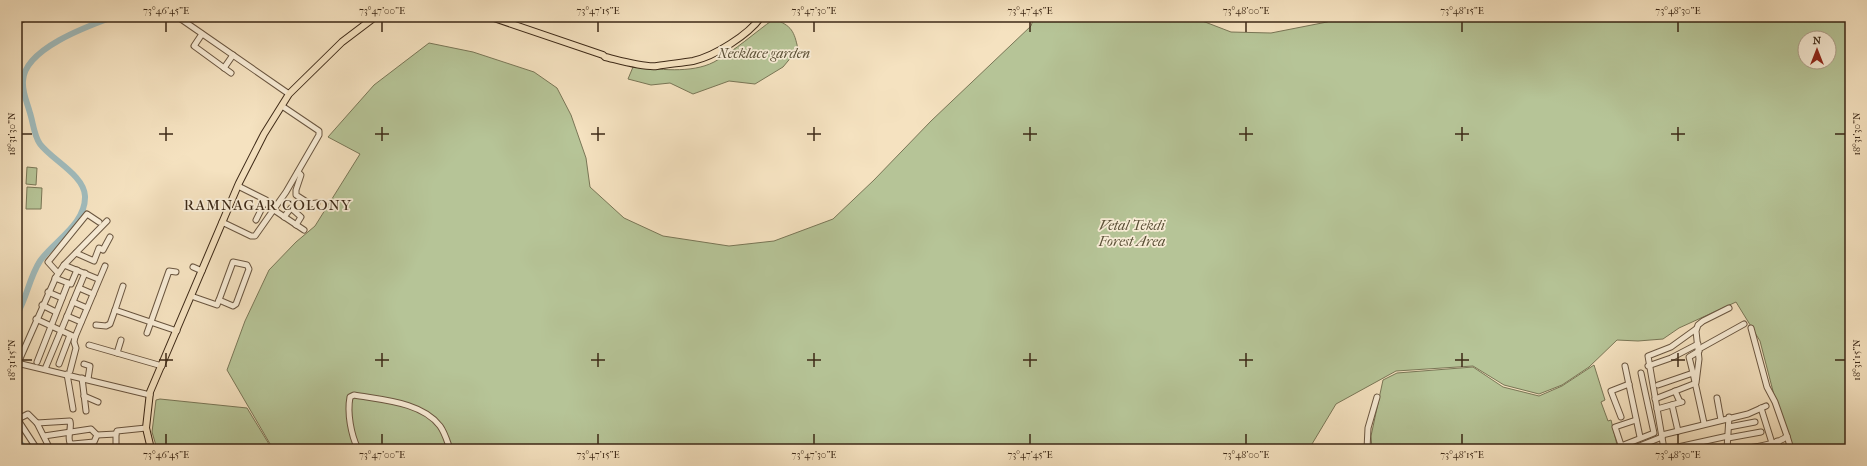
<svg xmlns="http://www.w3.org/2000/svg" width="1867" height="466" viewBox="0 0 1867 466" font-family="'IM FELL French Canon',serif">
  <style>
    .green { fill: #b6c497; stroke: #797656; fill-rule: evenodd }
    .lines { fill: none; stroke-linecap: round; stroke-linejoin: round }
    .river { stroke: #a0bbbc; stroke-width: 6 }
    .minor-casing { stroke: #6a5640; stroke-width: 7 }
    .major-casing { stroke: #3c2816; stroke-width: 8 }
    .minor { stroke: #f8ecd6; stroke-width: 5 }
    .major { stroke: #f5e2c0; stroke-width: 6 }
    .ticks { fill: none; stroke: #3c2816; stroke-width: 1.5 }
    .labels { text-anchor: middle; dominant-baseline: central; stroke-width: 3.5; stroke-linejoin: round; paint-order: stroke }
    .park-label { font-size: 14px; font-style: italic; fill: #5a4f36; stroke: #f8ecd6 }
    .neighbourhood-label { font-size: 15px; letter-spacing: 1px; fill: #3c2816; stroke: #f8ecd6 }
    .neatline { fill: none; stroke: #3c2816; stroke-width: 1.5 }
    .ticks-label { font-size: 10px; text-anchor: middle; fill: #3c2816 }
  </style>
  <rect width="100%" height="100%" fill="#f5e2c0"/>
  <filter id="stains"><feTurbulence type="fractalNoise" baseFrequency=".005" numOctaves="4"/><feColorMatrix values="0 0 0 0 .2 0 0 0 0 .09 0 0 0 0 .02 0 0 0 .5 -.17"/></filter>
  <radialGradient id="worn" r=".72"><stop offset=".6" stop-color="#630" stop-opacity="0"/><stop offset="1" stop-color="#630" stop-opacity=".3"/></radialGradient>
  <!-- green -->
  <g class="green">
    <path d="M1034,17h158l39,15 40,1 56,-11 15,-5h508v432h-62l-28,-108 -24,-39 -57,26 -16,11 -25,2 -21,-1 -28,27 -27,18 -23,9 -35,-9 -31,-19 -77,5 -60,33 -27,45h-1036l-46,-79 18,-49 24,-51 27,-28 19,-16 45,-72 -32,-17 46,-52 55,-42 44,9 61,20 23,16 14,27 15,43 4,29 34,31 39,18 66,10 45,-5 59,-22 41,-39 57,-59 100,-95zM1805,38h24v24h-24z"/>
    <path d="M774,19c18,7 20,12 24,30l-15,18 -28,17 -26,-3 -36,13 -23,-11 -19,2 -23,-6 5,-12c25,2 58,7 81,-5 22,-12 40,-29 60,-43z"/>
    <polygon points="27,167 37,168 36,185 26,184"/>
    <polygon points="27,187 42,188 41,209 26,209"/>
    <polygon points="1594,365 1605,400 1601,402 1608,421 1611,420 1618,449 1372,449 1371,436 1383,380 1397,373 1473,367 1503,387 1539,396 1562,386"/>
    <polygon points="160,399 247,408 272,449 157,449 152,432 156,400"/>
  </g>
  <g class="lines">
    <!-- river -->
    <g class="river">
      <path d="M17,314c10,-16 12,-36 23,-53 14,-20 46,-37 45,-65 -1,-21 -33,-36 -45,-52 -6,-8 -7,-22 -10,-31 -3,-11 -8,-21 -7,-32 1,-32 65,-55 90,-64"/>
      <polyline points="17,440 26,449"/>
    </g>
    <defs>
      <g id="minor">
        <polyline points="178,17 289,94"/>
        <polyline points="17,22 27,17"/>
        <polyline points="202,34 194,46 231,73"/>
        <polyline points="224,68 233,55"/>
        <polyline points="298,172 301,175 296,190 296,195 310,204 317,203"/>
        <polyline points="238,186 266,200 256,220"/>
        <polyline points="274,210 304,230"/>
        <polyline points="284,217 291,208 301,217 296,225"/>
        <polyline points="222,222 251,236 255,236 286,192 319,135 319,131 282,106"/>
        <polyline points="76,253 94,261 99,248 103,250 110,237"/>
        <polygon points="233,262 247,265 249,269 236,304 233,306 219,300"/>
        <polyline points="64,265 98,279"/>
        <polyline points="193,267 202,271"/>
        <polyline points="58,273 48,262 87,214 99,222"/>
        <polyline points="55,278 68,283"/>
        <polyline points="123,286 115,310 177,331"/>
        <polyline points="79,288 93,294"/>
        <polyline points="48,292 62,298"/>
        <polyline points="191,296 217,305 219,300"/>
        <polyline points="73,302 87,308"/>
        <polyline points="42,305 56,312"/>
        <polyline points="67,316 81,322"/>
        <polyline points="36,319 75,337 105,266"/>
        <polyline points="96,325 106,326 110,324 115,310"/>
        <polyline points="147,333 169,271 176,272"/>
        <polyline points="89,345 162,366"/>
        <polyline points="1699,349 1744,324"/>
        <polyline points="117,353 121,340"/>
        <polyline points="37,362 68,283 71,284 77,270"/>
        <polyline points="17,363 150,395"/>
        <polyline points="18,363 56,277 64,265 107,221"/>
        <polyline points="59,364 70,335"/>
        <polyline points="84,364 90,366 88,379"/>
        <polyline points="1625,366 1640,437"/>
        <polyline points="1648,366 1671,358 1698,344"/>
        <polyline points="45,369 85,273"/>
        <polyline points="70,371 76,348 74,342 75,337"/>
        <polyline points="1693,373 1689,357 1699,351"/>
        <polyline points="67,374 73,409"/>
        <polyline points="82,378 86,411"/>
        <polyline points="1658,385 1693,373 1704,423"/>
        <polyline points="1675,391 1680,402"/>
        <polyline points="84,396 98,402"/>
        <polyline points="1717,398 1721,420"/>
        <polyline points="1655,399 1696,383 1699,359 1696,331 1698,325 1703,321 1729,308"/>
        <polyline points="1672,405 1678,431"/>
        <polyline points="1761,408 1772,443"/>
        <polyline points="1657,409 1682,402"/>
        <polyline points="1621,417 1611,391 1629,384"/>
        <polyline points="37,423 50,449"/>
        <polyline points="1729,427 1755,422"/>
        <polyline points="1662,435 1748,414 1766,406"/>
        <polyline points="44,436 91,429 97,435 116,434"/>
        <polyline points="1787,436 1791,449"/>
        <polyline points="1728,438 1761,432"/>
        <polyline points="1777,441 1780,449"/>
        <polyline points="1621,446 1654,433 1641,373"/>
        <polyline points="1622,448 1615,427 1636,420"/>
        <path d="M37,449l-19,-29v-1l10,-5 9,9 33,-2c2,8 -3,14 0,22l3,1 21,-2 3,-7"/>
        <polyline points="116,449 116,434 117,431 146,428"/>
        <path d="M358,449c-7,-14 -11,-36 -8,-52l4,-2c28,5 68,7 86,31 5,7 7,15 10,23"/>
        <polyline points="1367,449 1368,428 1377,397"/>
        <polyline points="1632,449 1662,437"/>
        <polyline points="1664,449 1648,356 1671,347 1696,329"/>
        <polyline points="1669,449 1728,436"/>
        <polyline points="1727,449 1729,417"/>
        <path d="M1743,449c11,-2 37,-5 44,-13l-12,-34 -8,-15 -16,-59"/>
      </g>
      <g id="major">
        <path d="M491,17l112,38 2,2c13,3 40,11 52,9 11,-2 24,-3 36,-5 22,-5 55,-26 68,-44"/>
        <polyline points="151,449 146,428 150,392 239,183 264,134 289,94 342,42 375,17"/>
      </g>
    </defs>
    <!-- minor casing -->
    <use href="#minor" class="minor-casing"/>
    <!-- major casing -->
    <use href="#major" class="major-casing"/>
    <!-- minor -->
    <use href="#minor" class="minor"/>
    <!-- major -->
    <use href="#major" class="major"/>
  </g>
  <!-- ticks -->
  <path class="ticks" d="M166,22v10M382,22v10M598,22v10M814,22v10M1030,22v10M1246,22v10M1462,22v10M1678,22v10M166,127v14M382,127v14M598,127v14M814,127v14M1030,127v14M1246,127v14M1462,127v14M1678,127v14M22,134h10M159,134h14M375,134h14M591,134h14M807,134h14M1023,134h14M1239,134h14M1455,134h14M1671,134h14M1835,134h10M166,353v14M382,353v14M598,353v14M814,353v14M1030,353v14M1246,353v14M1462,353v14M1678,353v14M22,360h10M159,360h14M375,360h14M591,360h14M807,360h14M1023,360h14M1239,360h14M1455,360h14M1671,360h14M1835,360h10M166,434v10M382,434v10M598,434v10M814,434v10M1030,434v10M1246,434v10M1462,434v10M1678,434v10"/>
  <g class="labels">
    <!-- park labels -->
    <g class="park-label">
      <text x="764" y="53">Necklace garden</text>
      <text x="1132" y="225">Vetal Tekdi<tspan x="1132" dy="16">Forest Area</tspan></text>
    </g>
    <!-- neighbourhood labels -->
    <g class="neighbourhood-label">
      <text x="268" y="205">RAMNAGAR COLONY</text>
    </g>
  </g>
  <!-- margin -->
  <rect width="1867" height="466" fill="none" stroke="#f5e2c0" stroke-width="44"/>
  <!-- north arrow -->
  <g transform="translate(1817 50)"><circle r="19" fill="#f8ecd6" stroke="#ad9e89"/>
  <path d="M0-3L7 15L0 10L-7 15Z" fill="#8f2418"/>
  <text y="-6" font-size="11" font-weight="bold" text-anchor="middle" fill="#3c2816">N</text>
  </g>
  <rect x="22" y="22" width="1823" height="422" class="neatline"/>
  <g class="ticks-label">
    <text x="166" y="14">73°46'45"E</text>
    <text x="382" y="14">73°47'00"E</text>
    <text x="598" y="14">73°47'15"E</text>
    <text x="814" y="14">73°47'30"E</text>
    <text x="1030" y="14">73°47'45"E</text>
    <text x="1246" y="14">73°48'00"E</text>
    <text x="1462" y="14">73°48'15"E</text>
    <text x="1678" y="14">73°48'30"E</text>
    <text transform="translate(11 134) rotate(-90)" y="4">18°31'30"N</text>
    <text transform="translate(1856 134) rotate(-90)" y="4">18°31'30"N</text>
    <text transform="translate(11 360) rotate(-90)" y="4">18°31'15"N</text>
    <text transform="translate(1856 360) rotate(-90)" y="4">18°31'15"N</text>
    <text x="166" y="458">73°46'45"E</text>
    <text x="382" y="458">73°47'00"E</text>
    <text x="598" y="458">73°47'15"E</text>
    <text x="814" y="458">73°47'30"E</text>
    <text x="1030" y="458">73°47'45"E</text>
    <text x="1246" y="458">73°48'00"E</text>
    <text x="1462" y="458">73°48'15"E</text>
    <text x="1678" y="458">73°48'30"E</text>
  </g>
  <rect width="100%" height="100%" filter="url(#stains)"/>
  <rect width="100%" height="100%" fill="url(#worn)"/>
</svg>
